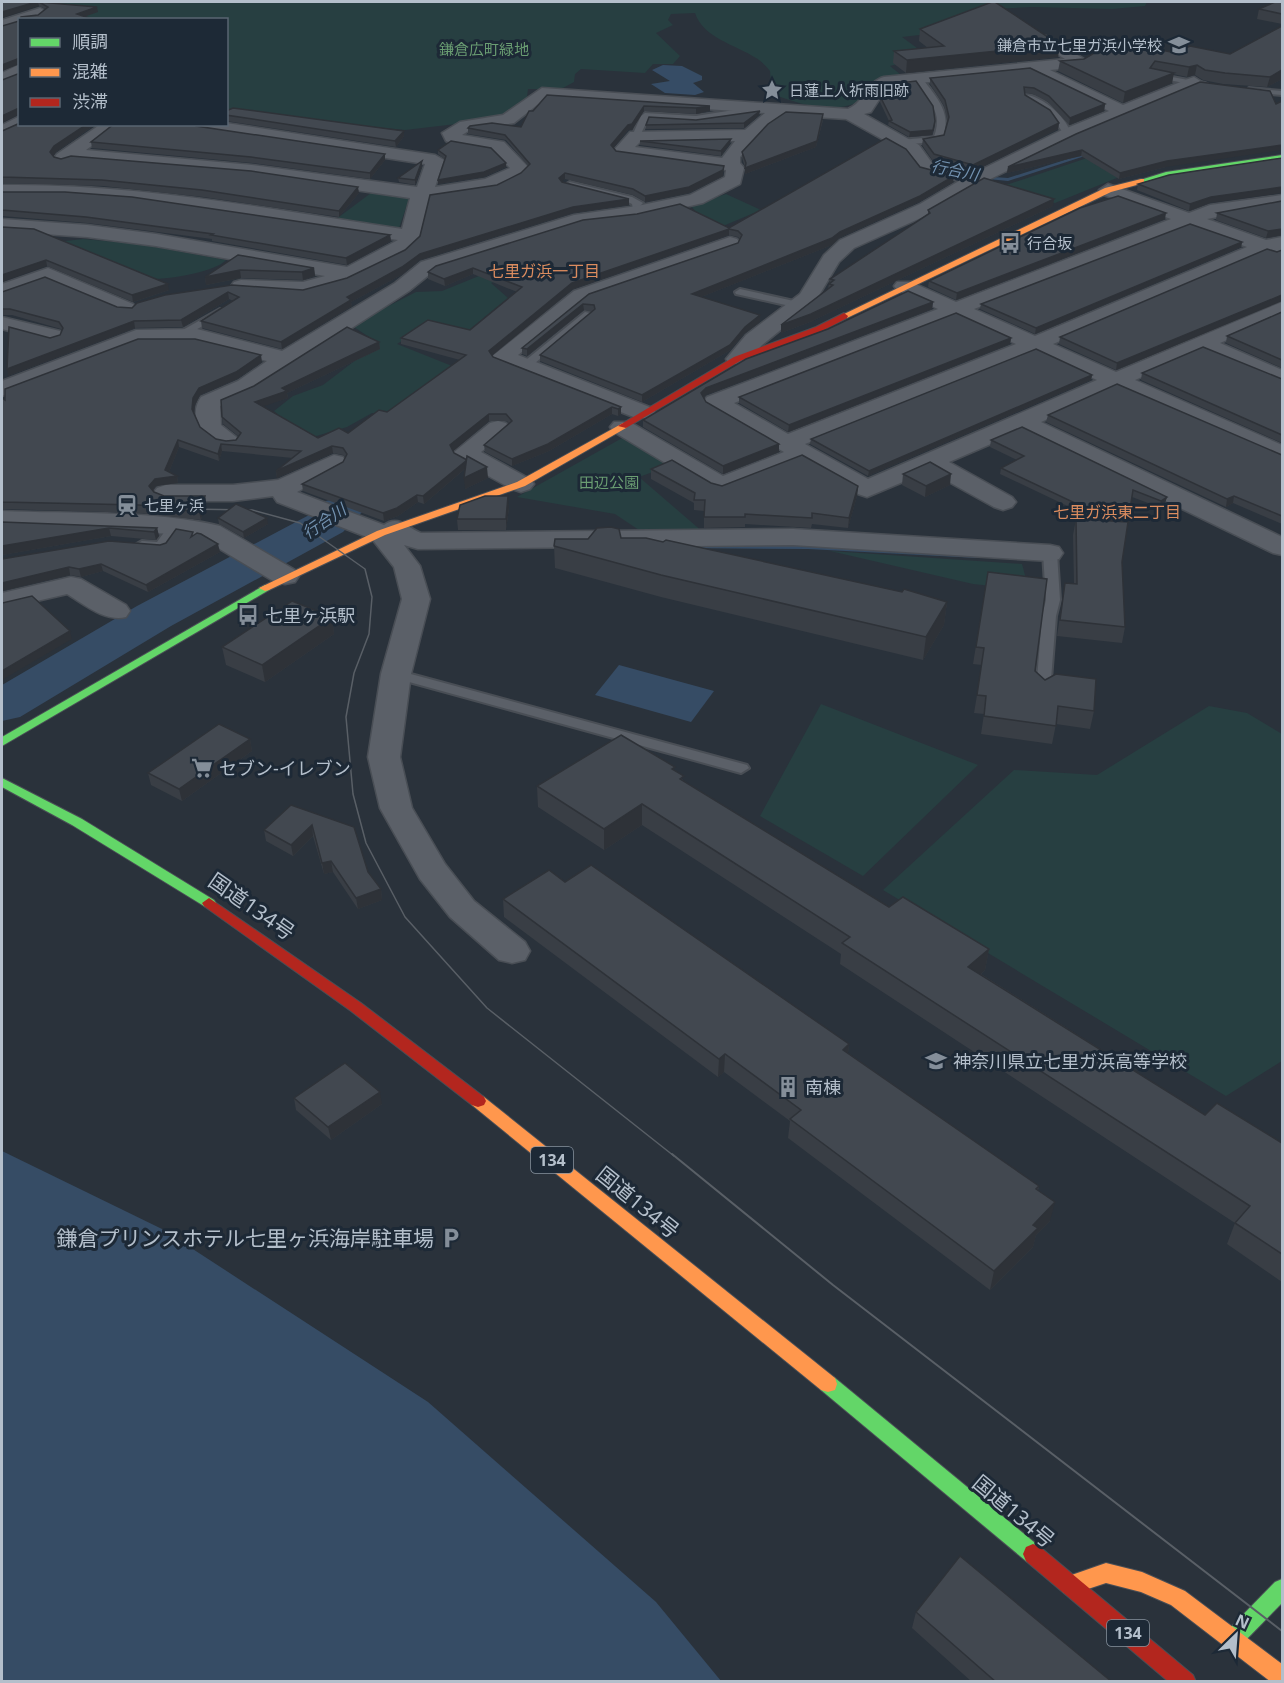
<svg xmlns="http://www.w3.org/2000/svg" width="1284" height="1683" viewBox="0 0 1284 1683" font-family="'Noto Sans','Noto Sans JP',sans-serif">
  <style>
    .green { fill: #273f41 }
    .water { fill: #364c65 }
    .lines { fill: none; stroke-linecap: round; stroke-linejoin: round }
    .stream { fill: #364c65; fill-rule: evenodd }
    .river { fill: #364c65; fill-rule: evenodd }
    .lane-casing { stroke: #494e55; stroke-width: 4 }
    .street-casing { stroke: #494e55; stroke-width: 3 }
    .fast-casing { stroke: #494e55; stroke-width: 2 }
    .slow-casing { stroke: #494e55; stroke-width: 2 }
    .jam-casing { stroke: #494e55; stroke-width: 2 }
    .lane { fill: #5b6068; fill-rule: evenodd }
    .street { fill: #5b6068; fill-rule: evenodd }
    .fast { fill: #63d668; fill-rule: evenodd }
    .slow { fill: #ff974d; fill-rule: evenodd }
    .jam { fill: #b3261e; fill-rule: evenodd }
    .tram-far1 { stroke: #595f66; stroke-width: 1.5 }
    .tram { stroke: #595f66; stroke-width: 2 }
    .wall { fill: #393e45 }
    .shaded-wall { fill: #2e3238 }
    .building { fill: #424850; stroke: #2e3238; stroke-width: 1.5 }
    .labels { text-anchor: middle; dominant-baseline: central; stroke-width: 6; stroke-linejoin: round; paint-order: stroke }
    .far-poi-label { font-size: 15px; fill: #b4bfcb; stroke: #1d2936; text-anchor: start }
    .far-park-label { font-size: 15px; fill: #6a9d72; stroke: #1d2936 }
    .far-water-label { font-size: 16px; font-style: italic; fill: #7392b0; stroke: #1d2936 }
    .far-neighbourhood-label { font-size: 16px; fill: #db8c5f; stroke: #1d2936 }
    .shield { fill: #1d2936; stroke: #87929e; stroke-width: 1.5 }
    .shield-label { font-size: 16px; font-weight: bold; fill: #b4bfcb }
    .poi-label { font-size: 18px; fill: #b4bfcb; stroke: #1d2936; text-anchor: start }
    .near-street-label { font-size: 21px; fill: #b4bfcb; stroke: #1d2936 }
    .near-poi-label { font-size: 21px; fill: #b4bfcb; stroke: #1d2936; text-anchor: end }
  </style>
  <rect width="100%" height="100%" fill="#2a323b"/>
  <!-- green -->
  <g class="green">
    <path d="M50,2h1097l-2,4 -33,3 -80,-2 -39,2 -65,25 -26,3 19,14 -8,9 -23,6 16,13 -30,2 -5,5 -9,-1 2,2 -6,15c-28,13 -58,2 -86,-8l-2,-23c-4,-5 -9,-10 -14,-13 -20,-13 -53,-20 -61,-45l-24,1 -3,6 5,5 -17,8 24,23 -7,8h-20l-8,9 -64,-4 -6,5 -1,8 -13,7h-33l-1,8 -28,22 -94,11 -178,-18 -1,-92 -138,-1 -31,-11z"/>
    <polygon points="1249,146 1134,171 1055,203 980,184 1009,184 1108,151"/>
    <polygon points="375,190 410,196 399,228 392,229 335,220"/>
    <polygon points="726,194 761,210 723,226 522,272 491,283 508,298 469,330 432,321 397,344 452,366 429,385 421,415 372,413 347,427 306,439 274,411 293,396 323,385 378,343 351,325 416,292 442,291 506,265 697,213 691,206"/>
    <path d="M83,239l55,5 88,16c-13,14 -71,22 -89,18 -20,-5 -40,-21 -58,-31l-77,21 47,-25z"/>
    <polygon points="624,437 672,465 639,477 704,533 645,534 615,514 517,497"/>
    <polygon points="830,551 1022,564 1029,590 973,584"/>
    <polygon points="821,704 978,765 863,876 760,816"/>
    <polygon points="1209,706 1247,713 1282,734 1282,1061 1226,1096 883,890 1014,770 1097,775"/>
  </g>
  <!-- water -->
  <g class="water">
    <polygon points="663,65 682,66 702,76 702,80 693,83 704,92 695,95 665,93 651,84 670,81 652,70"/>
    <polygon points="619,665 714,691 691,722 595,695"/>
    <polygon points="2,1151 162,1229 428,1402 656,1602 721,1681 2,1681"/>
  </g>
  <g class="lines">
    <!-- stream -->
    <g class="stream">
      <polygon points="1090,152 1094,153 1008,181 978,178 976,177 978,176 1008,178"/>
      <polygon points="682,544 808,545 977,554 981,556 977,558 808,549 685,548 682,548"/>
    </g>
    <!-- river -->
    <polygon class="river" points="342,497 358,501 364,510 343,532 171,626 20,717 2,721 2,685 137,606 311,514 326,501"/>
    <defs>
      <g id="lane">
        <polygon points="1150,73 1205,83 1209,85 1205,87 1153,77"/>
        <path d="M916,78h6c15,20 32,37 19,63l-38,4 -4,-3 1,-2 34,-3c12,-33 -15,-36 -18,-59z"/>
        <polygon points="1249,88 1282,91 1282,95 1246,92"/>
        <path d="M1025,95c17,0 45,25 46,41h-6l-14,-21 -26,-16z"/>
        <polygon points="765,105 768,109 696,122 648,119 639,138 632,136 641,116 645,113 696,116"/>
        <polygon points="570,182 632,197 643,203 640,206 642,212 634,214 632,204 626,201 567,187 565,185"/>
        <polygon points="740,289 803,303 804,305 799,308 736,294 735,292"/>
        <polygon points="220,309 225,312 224,314 183,337 174,335"/>
        <polygon points="585,312 594,314 529,368 521,368 521,364"/>
        <polygon points="176,522 182,526 166,549 142,549 135,545 142,541 157,542 171,523"/>
        <polygon points="1050,549 1057,553 1060,600 1056,616 1050,692 1043,696 1036,692 1042,616 1046,600 1043,553"/>
        <polygon points="396,670 747,765 749,768 741,773 391,677 389,674 391,671"/>
      </g>
      <g id="street">
        <path d="M40,8l7,4c-6,8 -18,8 -27,8v4l-18,5v-9z"/>
        <path d="M1046,36l43,26 -8,5 -31,3 73,35 65,-26 6,-2 8,5 -2,3 -126,53 -94,46 -46,28 -80,36 -15,14 -24,40 -53,43 -17,19h-16l-3,-5 20,-24 54,-41 24,-39 16,-15 80,-36 39,-23 -39,-10 -13,-18 -61,-34 -61,-4 -19,13 -26,29v6l4,5 -4,16 -37,19 -66,15 -54,6 -148,46 -26,21 -155,100 -34,15 1,19 19,15 -3,5c-26,7 -53,-24 -36,-48l37,-16 29,-20 -70,-18h-58l-137,53v-15l134,-51 61,-1 85,22 113,-68 26,-21 153,-47 63,-9 53,-11 35,-18 1,-7 -110,-15 -3,-4 17,-19 115,-2 20,-17 -219,-15 -32,25 -44,7 -8,5 42,7 25,26c-19,27 -70,27 -100,31l-11,43 -14,13 -57,27 -44,12 -62,-2 -7,-2 -3,-4 3,-4 7,-2 62,2 22,-6 -169,-30 -69,-9 -85,-6v-12l85,6 69,9 191,33 51,-27 -265,-39 -67,-5h-64v-11c135,-2 267,24 400,44l8,-31 -158,-23 -180,-15 -9,3 -6,-1 -3,-4 3,-4 44,-30h20l-35,26 166,15 165,22 8,-23 -228,-35 -8,-5 37,-1 209,32 9,5 -9,27 50,-8 25,-11 -18,-18 -41,-7 -5,-2 -4,-8 18,-11 43,-7 39,-27 306,21c17,-7 18,-27 36,-32l181,-18 -24,-15 -3,-3 3,-3zM1030,72l79,39 -47,19 -90,44 -40,-11 -13,-18 -55,-31 7,-2 17,-26zM641,141h94l-13,17 -87,-11z"/>
        <polygon points="20,64 20,76 2,84 2,73"/>
        <polygon points="20,116 20,124 26,125 2,137 2,125"/>
        <path d="M1108,184l81,29 21,-8 72,-10v10l-75,14 59,21 16,-3v17l-7,2 -10,-3 -212,91 63,28 166,-70v14l-62,27 62,27v15l-81,-34 -66,29 147,65v16l-166,-72 -75,33 241,115v18l-9,-2 -252,-122 -72,31 63,35 4,5 -4,5 -9,3 -9,-3 -65,-36 -62,26 -9,-3 -56,-32 -81,32 -9,-3 -98,-59 -4,-5 4,-5h16l93,54 61,-24 -77,-45 -4,-5 4,-5 231,-88 -41,-19 -3,-4 3,-4h14l45,20 215,-83 -70,-25 -2,-4zM1189,226l58,21 -212,89 -61,-27zM955,317l61,27 -228,90 -54,-31zM1035,352l62,28 -229,99 -63,-35z"/>
        <polygon points="730,237 737,239 740,243 737,247 588,299 518,355 652,408 656,413 652,418 636,418 494,362 491,357 574,291"/>
        <polygon points="48,268 133,304 137,308 133,312 119,312 47,281 2,297 2,284"/>
        <polygon points="2,317 60,331 63,336 60,341 52,343 2,329"/>
        <polygon points="498,421 506,423 510,428 481,452 530,479 534,484 530,489 521,492 512,489 456,458 453,453 490,423"/>
        <path d="M334,455l9,2 3,5 -3,5 -46,25 87,33c14,-11 24,3 37,8l372,-4 257,16 9,2 4,6 -4,6 -9,2 -257,-16 -375,4 -14,-4 16,21 10,33 -19,75 -11,83 12,51 33,56 29,37 51,41 5,9 -5,9 -13,3 -13,-3 -49,-43 -30,-38 -40,-71 -12,-51 13,-83 21,-75 -8,-32 -22,-28 -95,-37 -4,-6 -40,5h-67l-9,-3 -4,-5 4,-5 9,-3h67l45,-5z"/>
        <path d="M2,511c69,3 152,-1 218,15l75,44 4,6 -4,6 -10,2 -10,-2 -72,-43 -27,-5 -174,-7z"/>
        <path d="M71,577l10,2 45,26 4,6 -4,6c-21,5 -41,-12 -59,-23l-65,15v-16z"/>
      </g>
      <g id="fast">
        <polygon points="1282,155 1282,159 1167,176 1141,183 1137,181 1166,172"/>
        <polygon points="265,585 271,588 269,590 2,746 2,737"/>
        <polygon points="2,778 82,819 214,900 216,903 209,908 204,906 72,825 2,787"/>
        <polygon points="828,1376 835,1378 1040,1547 1043,1554 1040,1561 1033,1564 1026,1561 821,1390 819,1384 821,1378"/>
        <polygon points="1282,1579 1282,1603 1241,1645 1234,1648 1227,1645 1224,1638 1227,1631 1275,1582"/>
      </g>
      <g id="slow">
        <polygon points="1141,179 1144,179 1144,183 1111,192 847,318 840,316 1105,188"/>
        <polygon points="623,423 628,426 626,428 525,486 385,535 269,590 265,591 259,588 377,531 517,482"/>
        <polygon points="478,1095 484,1097 835,1378 837,1384 835,1390 828,1392 821,1390 472,1105 470,1101 472,1097"/>
        <polygon points="1106,1563 1142,1572 1185,1591 1282,1664 1282,1682 1271,1682 1171,1605 1141,1592 1106,1583 1070,1595 1063,1592 1060,1585 1063,1578"/>
      </g>
      <g id="jam">
        <polygon points="844,313 848,316 847,318 822,331 740,361 626,428 618,426 734,357 816,327"/>
        <polygon points="209,898 361,1003 484,1097 486,1101 484,1105 478,1107 472,1105 351,1011 204,906 202,903"/>
        <polygon points="1033,1544 1040,1547 1193,1675 1196,1682 1169,1682 1026,1561 1023,1554 1026,1547"/>
      </g>
    </defs>
    <!-- lane casing -->
    <use href="#lane" class="lane-casing"/>
    <!-- street casing -->
    <use href="#street" class="street-casing"/>
    <!-- fast casing -->
    <use href="#fast" class="fast-casing"/>
    <!-- slow casing -->
    <use href="#slow" class="slow-casing"/>
    <!-- jam casing -->
    <use href="#jam" class="jam-casing"/>
    <!-- lane -->
    <use href="#lane" class="lane"/>
    <!-- street -->
    <use href="#street" class="street"/>
    <!-- fast -->
    <use href="#fast" class="fast"/>
    <!-- slow -->
    <use href="#slow" class="slow"/>
    <!-- jam -->
    <use href="#jam" class="jam"/>
    <!-- tram-far1 -->
    <polyline class="tram-far1" points="187,509 252,510 300,523 365,569 372,597 369,634 354,673 346,717 353,794 366,843 405,917 487,1008 674,1156"/>
    <!-- tram -->
    <polyline class="tram" points="672,1154 833,1285 1282,1631"/>
  </g>
  <!-- wall -->
  <g class="wall">
    <polygon points="2,2 47,2 98,12 38,15 45,9 39,6"/>
    <polygon points="1282,2 1282,24 1257,19 1259,9"/>
    <polygon points="1282,26 1282,79 1267,87 1223,84 1203,80 1195,75 1187,77 1173,74 1172,83 1123,103 1058,71 1060,61 1176,53 1230,54"/>
    <polygon points="920,29 1058,57 906,73 893,63 894,51 928,48 919,41"/>
    <polygon points="1030,68 1105,104 1104,111 1069,125 1048,102 1033,94 1025,93 1025,95 1059,123 1058,129 972,172 933,161 922,145 923,139 944,135 947,121 944,106 930,84 930,78"/>
    <polygon points="891,84 935,121 932,135 909,137 888,125 889,121 880,102 881,98 892,91 890,88"/>
    <polygon points="547,95 710,106 710,111 696,114 644,111 632,130 628,130 613,148 616,151 723,176 689,193 645,202 633,195 565,179 562,181 562,182 629,199 629,205 573,213 420,260 403,274 351,302 352,306 282,349 202,328 201,321 233,301 229,299 183,327 135,328 8,376 50,338 60,335 62,331 61,329 12,315 2,315 2,292 117,307 132,308 165,295 303,290 347,278 405,250 497,185 521,173 528,166 506,140 468,134 468,128 521,127"/>
    <polygon points="226,111 404,131 404,136 396,147 226,121"/>
    <polygon points="759,115 744,128 646,129 646,125"/>
    <polygon points="823,120 816,147 745,174 745,167 742,158 742,152"/>
    <polygon points="20,124 96,124 56,152 53,156 54,157 61,159 359,193 339,217 203,197 103,186 2,183 2,188 2,131"/>
    <polygon points="196,126 385,160 370,179 252,163 92,148 91,142"/>
    <polygon points="1076,134 1166,167 1119,179 1081,156 1007,173 1008,167"/>
    <polygon points="640,141 730,143 721,156 640,145"/>
    <polygon points="438,150 506,163 506,167 484,177 438,184 445,160 438,154"/>
    <polygon points="422,166 415,185 399,182 398,178"/>
    <polygon points="920,167 953,182 919,202 839,238 832,245 701,297 760,322 744,334 729,351 642,402 540,361 540,355 592,312 584,310 527,356 522,354 522,348 589,294 738,243 740,239 738,237 729,235 573,289 492,356 493,357 621,407 621,414 618,416 612,414 549,451 512,466 485,452 484,445 509,424 507,421 489,421 453,451 454,453 488,478 465,489 466,468 424,504 418,502 398,516 384,521 303,491 302,484 343,462 345,457 343,455 333,453 277,478 276,471 293,458 222,451 219,461 179,447 169,472 177,476 178,483 156,486 153,491 154,492 164,496 205,496 206,503 201,520 140,513 2,509 2,398 5,400 262,362 237,379 200,395 195,405 194,413 200,427 216,439 226,441 236,440 238,436 223,424 222,417 379,342 380,349 287,393 288,398 262,406 318,438 348,433 387,412 460,360 401,344 401,338 470,330 517,292 473,274 445,286 428,279 428,272 729,228"/>
    <polygon points="1138,184 1210,203 1189,211 1137,190"/>
    <polygon points="2,192 390,235 391,241 347,265 212,241 212,239 87,223 2,216"/>
    <polygon points="1282,201 1282,235 1266,238 1216,220 1217,213"/>
    <polygon points="1053,206 810,322 781,333 781,325 828,289 830,279 928,214 928,210"/>
    <polygon points="1165,219 956,300 928,287 929,281"/>
    <polygon points="2,227 169,290 133,302 47,266"/>
    <polygon points="1242,242 1241,247 1035,334 980,309 981,304"/>
    <polygon points="1282,250 1282,301 1116,370 1059,344 1060,337"/>
    <polygon points="238,255 314,268 315,276 303,280 241,278 206,285 205,277"/>
    <polygon points="933,302 932,309 706,395 704,398 706,402 779,452 723,474 643,427 643,420"/>
    <polygon points="1282,312 1282,368 1226,343 1227,336"/>
    <polygon points="1011,338 1010,344 788,432 739,403 739,397"/>
    <polygon points="1142,373 1282,379 1282,443 1141,380"/>
    <polygon points="1092,375 1091,380 868,476 810,444 811,439"/>
    <polygon points="1048,415 1282,455 1282,524 1233,503 1226,507 1046,422"/>
    <polygon points="991,440 1167,497 1165,503 1159,507 1132,497 1122,562 1125,627 1122,643 1057,636 1065,583 1074,584 1073,535 1076,519 1097,520 1000,474 1001,468 1017,460 990,447"/>
    <polygon points="651,469 722,486 858,486 857,496 848,528 812,524 811,528 745,524 745,527 704,528 704,511 694,510 694,503 651,479"/>
    <polygon points="903,474 950,485 925,497 902,485"/>
    <polygon points="509,508 506,530 458,530 457,519"/>
    <polygon points="218,518 268,524 244,538 219,524"/>
    <polygon points="2,522 157,528 159,536 156,540 111,536 2,555"/>
    <polygon points="194,535 220,552 148,592 103,571 81,577 70,575 2,591 2,559 160,545"/>
    <polygon points="621,538 663,542 947,602 944,625 923,660 661,597 555,568 554,546"/>
    <polygon points="988,572 1035,671 1045,680 1094,711 1090,729 1056,724 1052,744 981,734 984,714 974,713 982,665 973,664"/>
    <polygon points="332,617 334,634 265,682 226,665 222,647"/>
    <polygon points="250,739 252,751 182,801 151,785 148,773"/>
    <polygon points="675,771 684,781 889,907 989,949 985,970 981,974 1205,1115 1282,1143 1282,1282 1227,1244 1235,1223 840,964 841,954 642,825 604,850 538,807 537,786"/>
    <polygon points="291,805 368,872 381,889 382,900 358,909 333,872 324,874 313,836 293,856 266,841 264,830"/>
    <polygon points="565,882 849,1044 848,1053 1039,1186 1038,1191 1050,1221 1036,1235 1033,1247 990,1290 788,1138 790,1121 724,1072 718,1077 504,917 503,899"/>
    <polygon points="294,1098 382,1104 331,1140 296,1110"/>
    <polygon points="916,1612 1112,1682 972,1682 912,1628"/>
  </g>
  <!-- shaded-wall -->
  <g class="shaded-wall">
    <polygon points="36,2 38,2 39,6 2,18 2,12"/>
    <polygon points="97,7 98,12 78,19 77,14"/>
    <polygon points="1060,45 1058,57 906,73 907,60"/>
    <polygon points="20,58 20,64 2,71 2,65"/>
    <polygon points="1197,65 1195,75 1187,77 1189,67"/>
    <polygon points="1282,70 1282,79 1267,87 1270,77"/>
    <polygon points="1174,73 1172,83 1123,103 1125,92"/>
    <polygon points="1105,104 1104,111 1069,125 1070,118"/>
    <polygon points="644,106 644,111 632,130 628,130 611,151 611,145"/>
    <polygon points="710,106 710,111 696,114 696,108"/>
    <polygon points="19,108 20,114 2,123 2,116"/>
    <polygon points="760,111 759,115 744,128 744,123"/>
    <polygon points="823,114 816,147 745,174 745,168"/>
    <polygon points="935,121 932,135 909,137 910,132"/>
    <polygon points="1059,123 1058,129 972,172 973,165"/>
    <polygon points="87,124 96,124 56,152 52,158 50,152 54,146"/>
    <polygon points="404,131 404,136 396,147 395,141"/>
    <polygon points="731,139 730,143 721,156 721,151"/>
    <polygon points="1282,145 1282,150 1166,167 1119,179 1120,173 1167,161"/>
    <polygon points="1082,150 1081,156 1007,173 1008,167"/>
    <polygon points="385,154 385,160 370,179 370,173"/>
    <polygon points="422,161 422,166 415,185 415,180"/>
    <polygon points="506,163 506,167 484,177 438,184 438,180"/>
    <polygon points="724,166 723,176 689,193 645,202 645,196"/>
    <polygon points="565,173 565,179 559,184 559,178"/>
    <polygon points="954,176 953,182 919,202 839,238 832,245 691,301 692,294 840,232"/>
    <polygon points="358,187 359,193 339,217 339,211"/>
    <polygon points="1282,187 1282,193 1210,203 1189,211 1190,204 1211,197"/>
    <polygon points="629,199 629,205 573,213 420,260 403,274 351,302 352,306 282,349 281,342 347,297 420,254 573,207"/>
    <polygon points="1054,199 1053,206 810,322 781,333 781,325"/>
    <polygon points="1166,213 1165,219 956,300 957,293"/>
    <polygon points="729,229 729,235 573,289 489,358 489,351 572,283"/>
    <polygon points="1282,229 1282,235 1266,238 1268,231"/>
    <polygon points="390,235 391,241 347,265 346,258"/>
    <polygon points="1242,242 1241,247 1035,334 1036,328"/>
    <polygon points="46,260 47,266 2,282 2,275"/>
    <polygon points="314,268 315,276 303,280 302,272"/>
    <polygon points="473,268 473,274 445,286 444,279"/>
    <polygon points="240,270 241,278 206,285 205,277"/>
    <polygon points="168,284 169,290 133,302 132,295"/>
    <polygon points="228,292 229,299 183,327 181,320"/>
    <polygon points="1282,295 1282,301 1116,370 1117,363"/>
    <polygon points="933,302 932,309 706,395 701,401 701,393 706,388"/>
    <polygon points="583,304 584,310 527,356 527,349"/>
    <polygon points="760,315 760,322 744,334 729,351 642,402 642,395 745,327"/>
    <polygon points="134,321 135,328 8,376 7,369"/>
    <polygon points="1011,338 1010,344 788,432 789,425"/>
    <polygon points="379,342 380,349 287,393 288,398 256,409 255,402 282,388"/>
    <polygon points="261,355 262,362 237,379 200,395 195,405 194,416 192,409 193,398 199,388"/>
    <polygon points="1092,375 1091,380 868,476 869,471"/>
    <polygon points="612,407 612,414 549,451 512,466 512,459"/>
    <polygon points="621,407 621,414 618,416 618,409"/>
    <polygon points="489,414 489,421 451,453 450,445"/>
    <polygon points="178,440 179,447 167,477 177,476 178,483 156,486 151,493 149,486 155,479 165,470"/>
    <polygon points="221,444 222,451 219,461 218,454"/>
    <polygon points="779,444 779,452 723,474 723,466"/>
    <polygon points="332,446 333,453 277,478 276,471"/>
    <polygon points="467,460 467,467 424,504 423,496"/>
    <polygon points="487,467 488,478 465,489 464,478"/>
    <polygon points="951,474 950,485 925,497 926,486"/>
    <polygon points="858,486 857,496 848,528 849,518"/>
    <polygon points="417,495 418,502 398,516 384,521 383,513"/>
    <polygon points="205,496 206,503 201,520 199,512"/>
    <polygon points="508,496 509,508 506,530 506,519"/>
    <polygon points="1234,496 1233,503 1226,507 1227,499"/>
    <polygon points="1167,497 1165,503 1159,507 1161,501"/>
    <polygon points="267,518 268,524 244,538 243,532"/>
    <polygon points="109,528 111,536 2,555 2,546"/>
    <polygon points="157,528 159,536 156,540 154,532"/>
    <polygon points="218,544 220,552 148,592 146,585"/>
    <polygon points="101,564 103,571 81,577 79,569"/>
    <polygon points="69,567 70,575 2,591 2,583"/>
    <polygon points="947,602 944,625 923,660 926,637"/>
    <polygon points="332,617 334,634 265,682 262,665"/>
    <polygon points="70,631 72,639 2,680 2,671"/>
    <polygon points="250,739 252,751 182,801 179,789"/>
    <polygon points="642,804 642,825 604,850 604,829"/>
    <polygon points="312,825 313,836 293,856 291,845"/>
    <polygon points="331,861 333,872 324,874 322,863"/>
    <polygon points="381,889 382,900 358,909 356,898"/>
    <polygon points="989,949 985,970 965,988 968,967"/>
    <polygon points="849,1044 847,1063 843,1050"/>
    <polygon points="725,1054 724,1072 718,1077 719,1059"/>
    <polygon points="380,1092 382,1104 331,1140 328,1127"/>
    <polygon points="1055,1202 1050,1221 1036,1235 1033,1247 990,1290 994,1271 1033,1225"/>
  </g>
  <!-- building -->
  <g class="building">
    <polygon points="2,2 36,2 2,12"/>
    <polygon points="39,2 97,7 77,14 95,20 20,20 21,17 38,15 48,7"/>
    <polygon points="992,2 995,2 1060,45 907,60 894,51 944,46 920,29"/>
    <polygon points="1275,2 1282,2 1282,14 1259,9"/>
    <polygon points="19,21 20,58 2,65 2,26"/>
    <polygon points="1282,26 1282,70 1270,77 1225,73 1205,70 1197,65 1189,67 1155,61 1150,68 1174,73 1125,92 1060,61 1084,59 1115,41 1176,53 1190,46 1230,54"/>
    <polygon points="1030,68 1105,104 1070,118 1049,96 1034,88 1024,87 1025,95 1050,110 1059,123 973,165 934,154 923,139 944,135 949,117 945,100 930,78"/>
    <polygon points="20,73 20,110 19,108 2,116 2,80"/>
    <polygon points="916,81 933,106 935,121 933,130 910,132 889,121 892,120 881,98 885,91 896,91 891,84"/>
    <polygon points="1200,82 1270,91 1276,104 1282,101 1282,145 1167,161 1120,173 1082,150 1008,167 1076,134"/>
    <polygon points="547,95 710,106 696,108 644,106 632,124 628,125 611,145 616,151 724,166 723,170 689,187 645,196 633,189 565,173 559,178 562,182 629,199 573,207 420,254 402,267 347,297 351,300 281,342 201,321 239,297 228,292 181,320 134,321 7,369 9,327 50,338 60,335 63,328 59,322 10,309 2,309 2,292 45,277 117,307 132,308 137,303 165,295 232,285 303,290 347,278 405,250 420,236 430,195 497,185 521,173 530,164 505,135 468,128 470,126 492,123 521,127 529,111 533,111"/>
    <polygon points="233,108 404,131 395,141 226,115 226,111"/>
    <polygon points="760,111 744,123 646,125 649,117 696,120"/>
    <polygon points="786,112 823,114 817,141 745,168 746,163 742,152 768,124"/>
    <polygon points="20,123 20,124 87,124 54,146 50,152 54,157 61,159 71,156 251,171 358,187 339,211 202,190 102,180 2,177 2,131"/>
    <polygon points="114,124 195,124 196,126 385,154 370,173 251,157 91,142"/>
    <polygon points="886,138 906,149 920,167 954,176 920,196 840,232 832,238 692,294 760,315 745,327 730,345 642,395 540,355 595,309 594,305 583,304 527,349 522,348 589,294 738,243 742,235 738,231 729,229 572,283 489,351 493,357 621,407 618,409 612,407 548,444 512,459 484,445 512,421 506,414 489,414 450,445 454,453 467,460 423,496 417,495 397,508 383,513 302,484 343,462 347,454 343,448 332,446 276,471 301,451 221,444 218,454 178,440 165,470 177,476 155,479 149,486 154,492 164,496 205,496 199,512 139,505 2,502 2,398 5,400 5,389 138,339 195,339 261,355 236,372 199,388 193,398 192,409 200,427 216,439 226,441 236,440 241,433 222,417 221,400 254,386 347,327 379,342 282,388 287,391 255,402 318,438 339,428 348,433 379,410 387,412 466,355 401,338 428,320 470,330 522,287 473,268 444,279 428,272 436,266 583,220 637,214 680,204 729,228"/>
    <polygon points="731,139 721,151 640,141"/>
    <polygon points="451,141 491,148 506,163 484,172 438,180 446,156 438,150"/>
    <polygon points="1282,158 1282,187 1211,197 1190,204 1138,184 1169,175"/>
    <polygon points="422,161 415,180 398,178"/>
    <polygon points="984,178 1054,199 811,314 781,325 833,285 829,284 834,280 830,279 930,213 928,210"/>
    <polygon points="2,192 65,192 132,197 390,235 346,258 211,235 213,234 86,217 2,210"/>
    <polygon points="1118,196 1166,213 957,293 929,281 1080,208"/>
    <polygon points="1282,201 1282,229 1268,231 1217,213"/>
    <polygon points="1190,224 1242,242 1036,328 981,304"/>
    <polygon points="2,227 34,229 168,284 132,295 46,260 2,275"/>
    <polygon points="1267,249 1277,252 1282,250 1282,295 1117,363 1060,337"/>
    <polygon points="238,255 314,268 302,272 240,270 205,277"/>
    <polygon points="908,291 933,302 706,388 701,393 706,402 779,444 723,466 643,420 746,359 828,329"/>
    <polygon points="1282,312 1282,360 1227,336"/>
    <polygon points="956,313 1011,338 789,425 739,397"/>
    <polygon points="1203,347 1282,379 1282,435 1142,373"/>
    <polygon points="1036,349 1092,375 869,471 811,439"/>
    <polygon points="1117,384 1282,455 1282,516 1234,496 1227,499 1048,415"/>
    <polygon points="1022,427 1167,497 1161,501 1133,490 1128,522 1115,522 1001,468 1024,456 991,440"/>
    <polygon points="802,455 858,486 849,518 812,513 812,518 745,514 745,517 704,517 705,500 694,500 695,493 651,469 672,460 711,483 722,486"/>
    <polygon points="467,456 487,467 464,478"/>
    <polygon points="930,462 951,474 926,486 903,474"/>
    <polygon points="485,496 508,496 506,519 457,519 460,505"/>
    <polygon points="236,504 267,518 243,532 218,518"/>
    <polygon points="1076,519 1128,522 1122,562 1125,627 1060,620 1065,583 1077,584"/>
    <polygon points="2,522 157,528 154,532 109,528 2,546"/>
    <polygon points="611,527 619,529 621,538 646,538 663,542 666,540 902,592 904,589 947,602 926,637 661,575 554,546 555,539 588,539 597,528"/>
    <polygon points="176,529 193,532 191,537 197,533 201,534 218,544 146,585 101,564 79,569 69,567 2,583 2,559 109,541 160,545 166,543"/>
    <polygon points="988,572 1047,579 1035,671 1045,680 1056,674 1096,679 1094,711 1058,706 1056,726 984,716 986,696 977,695 984,648 976,647"/>
    <polygon points="32,596 70,631 2,671 2,603"/>
    <polygon points="292,601 332,617 262,665 222,647"/>
    <polygon points="219,724 250,739 179,789 148,773"/>
    <polygon points="621,735 675,767 672,769 684,776 680,779 889,907 903,897 989,949 968,967 1205,1115 1217,1103 1282,1143 1282,1254 1235,1223 1250,1206 842,943 850,937 642,804 604,829 537,786"/>
    <polygon points="291,805 354,827 368,872 381,889 356,898 331,861 322,863 312,825 291,845 264,830"/>
    <polygon points="591,865 849,1044 843,1050 1039,1186 1036,1189 1055,1202 1033,1225 1038,1228 994,1271 790,1119 801,1110 725,1054 719,1059 503,899 549,870 565,882"/>
    <polygon points="345,1063 380,1092 328,1127 294,1098"/>
    <polygon points="960,1556 1112,1682 996,1682 916,1612"/>
  </g>
  <!-- icons -->
  <defs>
    <symbol id="school-bare" viewBox="-9 -9 18 18"><path d="M0-5L7-2L0 1L-7-2ZM-4 1L0 2.5L4 1V4Q0 6-4 4Z" fill="#848e99" stroke="#1d2936" stroke-width="2.5" paint-order="stroke"/></symbol>
    <symbol id="sight-bare" viewBox="-9 -9 18 18"><path d="M0-6L1.8-2.2L6-1.7L2.9 1.2L3.7 5.4L0 3.3L-3.7 5.4L-2.9 1.2L-6-1.7L-1.8-2.2Z" fill="#848e99" stroke="#1d2936" stroke-width="2.5" paint-order="stroke"/></symbol>
    <symbol id="bus-bare" viewBox="-9 -9 18 18"><path d="M-5-6H5V4H4V6H2V4H-2V6H-4V4H-5ZM-3.5-4V0h7V-4ZM-3.5 1.2v1.5H-2V1.2ZM2 1.2v1.5H3.5V1.2Z" fill="#848e99" stroke="#1d2936" stroke-width="2.5" paint-order="stroke"/></symbol>
    <symbol id="station-bare" viewBox="-9 -9 18 18"><path d="M-3-6H3Q5-6 5-4V2Q5 4 3 4L4.5 6H3L1.5 4h-3L-3 6H-4.5L-3 4Q-5 4-5 2V-4Q-5-6-3-6ZM-3.5-4v3h7v-3ZM-3.5 1v1.5H-2V1ZM2 1v1.5H3.5V1Z" fill="#848e99" stroke="#1d2936" stroke-width="2.5" paint-order="stroke"/></symbol>
    <symbol id="supermarket-bare" viewBox="-9 -9 18 18"><path d="M-6-5.5h2.5l.6 2H6L4.5 2H-2.5L-4.4-4H-6ZM-1.5 3.2a1.3 1.3 0 1 0 .1 0ZM3 3.2a1.3 1.3 0 1 0 .1 0Z" fill="#848e99" stroke="#1d2936" stroke-width="2.5" paint-order="stroke"/></symbol>
    <symbol id="building-bare" viewBox="-9 -9 18 18"><path d="M-4-6H4V6H1V3H-1V6H-4ZM-2.5-4.3h1.7v1.8h-1.7ZM.8-4.3h1.7v1.8H.8ZM-2.5-1h1.7V.8h-1.7ZM.8-1h1.7V.8H.8Z" fill="#848e99" stroke="#1d2936" stroke-width="2.5" paint-order="stroke"/></symbol>
    <symbol id="parking-bare" viewBox="-9 -9 18 18"><path d="M-3.5-5.5H1a3.5 3.5 0 0 1 0 7H-1V5.5H-3.5ZM-1-3.4V-.6H.8a1.4 1.4 0 0 0 0-2.8Z" fill="#848e99" stroke="#1d2936" stroke-width="2.5" paint-order="stroke"/></symbol>
  </defs>
  <g fill-rule="evenodd">
    <use href="#school-bare" x="1164" y="30" width="30" height="30"/>
    <use href="#sight-bare" x="757" y="75" width="30" height="30"/>
    <use href="#bus-bare" x="995" y="228" width="30" height="30"/>
    <use href="#station-bare" x="112" y="490" width="30" height="30"/>
    <use href="#bus-bare" x="233" y="600" width="30" height="30"/>
    <use href="#supermarket-bare" x="187" y="753" width="30" height="30"/>
    <use href="#school-bare" x="921" y="1046" width="30" height="30"/>
    <use href="#building-bare" x="773" y="1072" width="30" height="30"/>
    <use href="#parking-bare" x="436" y="1223" width="30" height="30"/>
  </g>
  <g class="labels">
    <!-- far-poi labels -->
    <g class="far-poi-label">
      <text x="1162" y="45" text-anchor="end">鎌倉市立七里ガ浜小学校</text>
      <text x="789" y="90">日蓮上人祈雨旧跡</text>
      <text x="1027" y="243">行合坂</text>
      <text x="144" y="505">七里ヶ浜</text>
    </g>
    <!-- far-park labels -->
    <g class="far-park-label">
      <text x="484" y="49">鎌倉広町緑地</text>
      <text x="609" y="482">田辺公園</text>
    </g>
    <!-- far-water labels -->
    <g class="far-water-label">
      <text transform="translate(955 170) rotate(11)">行合川</text>
      <text transform="translate(324 521) rotate(-34)">行合川</text>
    </g>
    <!-- far-neighbourhood labels -->
    <g class="far-neighbourhood-label">
      <text x="544" y="271">七里ガ浜一丁目</text>
      <text x="1117" y="512">七里ガ浜東二丁目</text>
    </g>
    <!-- shield labels -->
    <g class="shield">
      <rect x="531" y="1147" width="42" height="26" rx="4.5"/>
      <rect x="1107" y="1620" width="42" height="26" rx="4.5"/>
    </g>
    <g class="shield-label">
      <text x="552" y="1160">134</text>
      <text x="1128" y="1633">134</text>
    </g>
    <!-- poi labels -->
    <g class="poi-label">
      <text x="265" y="615">七里ヶ浜駅</text>
      <text x="219" y="768">セブン-イレブン</text>
      <text x="953" y="1061">神奈川県立七里ガ浜高等学校</text>
      <text x="805" y="1087">南棟</text>
    </g>
    <!-- near-street labels -->
    <g class="near-street-label">
      <text transform="translate(252 906) rotate(35)">国道134号</text>
      <text transform="translate(638 1202) rotate(39)">国道134号</text>
      <text transform="translate(1014 1511) rotate(40)">国道134号</text>
    </g>
    <!-- near-poi labels -->
    <g class="near-poi-label">
      <text x="434" y="1238">鎌倉プリンスホテル七里ヶ浜海岸駐車場</text>
    </g>
  </g>
  <!-- border -->
  <rect width="1284" height="1683" fill="none" stroke="#b4bfcb" stroke-width="6"/>
  <!-- legend -->
  <rect x="18" y="18" width="210" height="108" fill="#1d2936" stroke="#596572" stroke-width="1.5"/>
  <rect x="30" y="38" width="30" height="9" fill="#63d668" stroke="#596572" stroke-width="1.5"/>
  <text x="72" y="48" font-size="18" fill="#b4bfcb">順調</text>
  <rect x="30" y="68" width="30" height="9" fill="#ff974d" stroke="#596572" stroke-width="1.5"/>
  <text x="72" y="78" font-size="18" fill="#b4bfcb">混雑</text>
  <rect x="30" y="98" width="30" height="9" fill="#b3261e" stroke="#596572" stroke-width="1.5"/>
  <text x="72" y="108" font-size="18" fill="#b4bfcb">渋滞</text>
  <!-- north arrow -->
  <g transform="translate(1236 1635) rotate(25)" stroke="#1d2936" stroke-width="4.5" paint-order="stroke">
  <path d="M0-4.5L10 22L0 15L-10 22Z" fill="#b4bfcb"/>
  <text y="-9" font-size="16" font-weight="bold" text-anchor="middle" fill="#b4bfcb">N</text>
  </g>
</svg>
